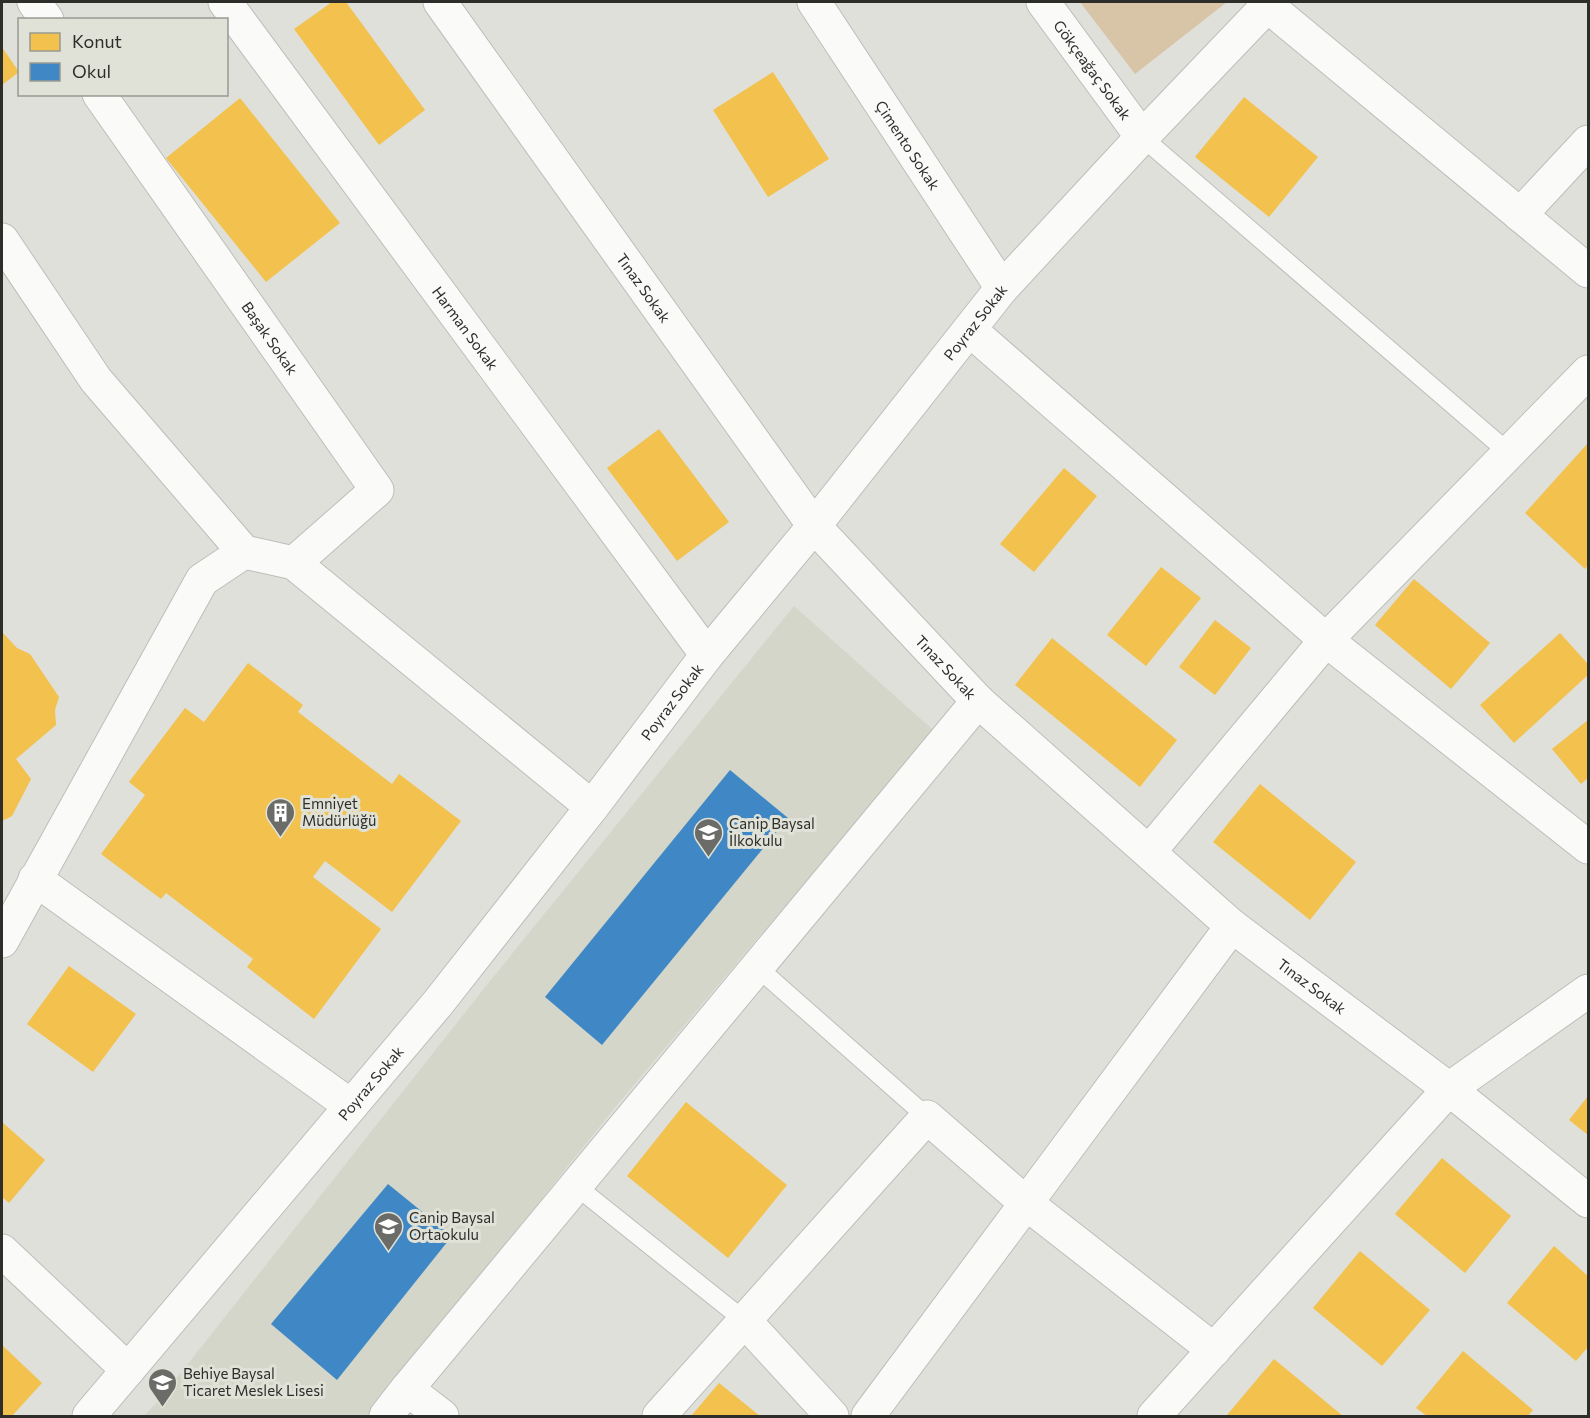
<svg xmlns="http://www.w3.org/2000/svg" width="1590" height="1418" viewBox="0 0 1590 1418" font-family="Commissioner,sans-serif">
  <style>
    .built { fill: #d3d6c9 }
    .green { fill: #d8c4a7 }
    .homes { fill: #f2c14e }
    .schools { fill: #3f88c5 }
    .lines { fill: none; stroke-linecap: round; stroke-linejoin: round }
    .service-casing { stroke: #bdbeba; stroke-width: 20 }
    .minor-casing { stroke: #bdbeba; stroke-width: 35 }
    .service { stroke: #fafaf9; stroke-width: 18 }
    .minor { stroke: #fafaf9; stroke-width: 33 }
    .labels { text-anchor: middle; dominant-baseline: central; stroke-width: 6; stroke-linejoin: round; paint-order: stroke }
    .street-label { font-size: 15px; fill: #2d2e2a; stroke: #e0e2d8 }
    .poi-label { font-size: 15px; fill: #2d2e2a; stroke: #e0e2d8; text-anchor: start }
  </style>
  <rect width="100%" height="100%" fill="#dfe0da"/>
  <!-- built -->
  <polygon class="built" points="794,606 933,730 617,1105 367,1416 144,1416 161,1398 486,986"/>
  <!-- green -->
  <polygon class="green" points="1080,2 1227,2 1135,74"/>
  <!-- homes -->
  <g class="homes">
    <polygon points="332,2 346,2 425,110 379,145 294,29"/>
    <polygon points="2,47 19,72 2,85"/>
    <polygon points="773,72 829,159 768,197 713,110"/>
    <polygon points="1244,97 1318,157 1269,217 1195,157"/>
    <polygon points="240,98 340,223 266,282 166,158"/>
    <polygon points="659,429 729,522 677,561 607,468"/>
    <polygon points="1588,443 1588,565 1585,569 1525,513"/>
    <polygon points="1064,468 1097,496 1034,572 1000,544"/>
    <polygon points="1161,567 1201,598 1146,666 1107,635"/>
    <polygon points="1414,579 1490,643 1451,689 1375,625"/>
    <polygon points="1215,620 1251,648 1215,695 1179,667"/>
    <polygon points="2,632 17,648 30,654 59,697 55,710 56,725 16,759 31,779 12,816 2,821"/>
    <polygon points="1560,633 1588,664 1588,675 1514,743 1480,705"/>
    <polygon points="1052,638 1177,740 1140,787 1015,685"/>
    <polygon points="248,663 303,705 298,712 392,784 399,774 461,821 392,912 325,861 313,877 381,929 314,1019 247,967 253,959 166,893 161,899 101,854 145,795 129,782 185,708 204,722"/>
    <polygon points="1588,720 1588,778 1581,784 1552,749"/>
    <polygon points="1260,784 1356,862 1310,920 1213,842"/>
    <polygon points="69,966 136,1014 93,1072 27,1024"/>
    <polygon points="1588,1096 1588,1135 1569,1120"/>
    <polygon points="686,1102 787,1185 728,1258 627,1176"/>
    <polygon points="2,1122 45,1160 9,1203 2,1197"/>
    <polygon points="1442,1158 1511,1216 1465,1273 1395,1214"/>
    <polygon points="1554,1246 1588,1276 1588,1347 1576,1361 1507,1303"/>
    <polygon points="1360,1251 1430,1310 1382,1366 1313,1308"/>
    <polygon points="2,1345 42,1383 12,1416 2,1416"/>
    <polygon points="1463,1351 1533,1410 1528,1416 1427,1416 1416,1408"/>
    <polygon points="1274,1359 1343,1416 1229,1416 1227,1415"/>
    <polygon points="719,1383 760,1416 691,1416"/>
  </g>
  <!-- schools -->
  <g class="schools">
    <polygon points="730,770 788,818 602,1045 545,997"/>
    <polygon points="388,1184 452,1236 337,1380 271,1324"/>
  </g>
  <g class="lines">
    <defs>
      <g id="service">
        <polyline points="1142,137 1509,453"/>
        <polyline points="757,967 927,1117"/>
        <polyline points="576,1186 745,1321"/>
      </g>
      <g id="minor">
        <polyline points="34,2 47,20"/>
        <path id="s1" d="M225,2l482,653"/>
        <path id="s2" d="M440,2l374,524 164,175 254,225 217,163 139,112"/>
        <path id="s3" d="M814,2l188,286"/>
        <path id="s4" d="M1043,2l99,135"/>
        <polyline points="1263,2 1588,271"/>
        <path id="s5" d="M99,94l278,396 -83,73"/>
        <polyline points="1520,215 1588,142"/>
        <polyline points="2,240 96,380 244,552"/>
        <polyline points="970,330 1326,640 1588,847"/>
        <polyline points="1149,852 1326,640 1588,372"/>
        <polyline points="35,879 351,1106"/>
        <polyline points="2,941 202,580 244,552 294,563 592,807"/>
        <polyline points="2,1251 128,1370"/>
        <polyline points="745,1321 832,1416"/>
        <polyline points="407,1389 978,701"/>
        <path id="s6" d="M89,1416l349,-413 154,-196 115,-152 107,-129 188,-238 140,-151 129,-135"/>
        <polyline points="386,1416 407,1389 442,1416"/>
        <polyline points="659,1416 927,1117 1026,1203 1214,1350"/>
        <polyline points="868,1416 1232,926"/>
        <polyline points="1154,1416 1449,1089 1588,991"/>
      </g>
    </defs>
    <!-- service casing -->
    <use href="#service" class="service-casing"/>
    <!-- minor casing -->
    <use href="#minor" class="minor-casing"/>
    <!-- service -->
    <use href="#service" class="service"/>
    <!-- minor -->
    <use href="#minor" class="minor"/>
  </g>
  <!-- icons -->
  <defs>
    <symbol id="building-pin" viewBox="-11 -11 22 30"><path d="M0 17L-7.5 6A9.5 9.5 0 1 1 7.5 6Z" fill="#6b6c68" stroke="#e0e2d8"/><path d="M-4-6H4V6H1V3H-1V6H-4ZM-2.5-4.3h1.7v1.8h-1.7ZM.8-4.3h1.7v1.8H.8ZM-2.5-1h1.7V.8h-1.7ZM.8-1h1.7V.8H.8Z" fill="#fff"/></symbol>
    <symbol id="school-pin" viewBox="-11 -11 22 30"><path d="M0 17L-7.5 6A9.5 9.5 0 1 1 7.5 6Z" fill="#6b6c68" stroke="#e0e2d8"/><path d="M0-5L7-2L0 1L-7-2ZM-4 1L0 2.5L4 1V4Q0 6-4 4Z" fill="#fff"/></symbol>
  </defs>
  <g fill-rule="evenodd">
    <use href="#building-pin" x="264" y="796" width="33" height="45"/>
    <use href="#school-pin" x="692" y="816" width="33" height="45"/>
    <use href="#school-pin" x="372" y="1210" width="33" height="45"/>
    <use href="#school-pin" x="146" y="1366" width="33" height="45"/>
  </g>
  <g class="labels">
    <!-- street labels -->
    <g class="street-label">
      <text stroke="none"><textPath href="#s4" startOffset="84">Gökçeağaç Sokak</textPath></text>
      <text stroke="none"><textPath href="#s3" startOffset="171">Çimento Sokak</textPath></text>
      <text stroke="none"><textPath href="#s2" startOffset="351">Tınaz Sokak</textPath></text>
      <text stroke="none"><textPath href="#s6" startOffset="1408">Poyraz Sokak</textPath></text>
      <text stroke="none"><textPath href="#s1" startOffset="405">Harman Sokak</textPath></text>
      <text stroke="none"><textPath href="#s5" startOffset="298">Başak Sokak</textPath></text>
      <text stroke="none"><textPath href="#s2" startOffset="837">Tınaz Sokak</textPath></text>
      <text stroke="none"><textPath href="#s6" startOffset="922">Poyraz Sokak</textPath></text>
      <text stroke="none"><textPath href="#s2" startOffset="1323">Tınaz Sokak</textPath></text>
      <text stroke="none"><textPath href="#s6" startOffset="436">Poyraz Sokak</textPath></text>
    </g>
    <!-- poi labels -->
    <g class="poi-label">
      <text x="302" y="803">Emniyet<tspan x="302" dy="17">Müdürlüğü</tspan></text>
      <text x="729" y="823">Canip Baysal<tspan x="729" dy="17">İlkokulu</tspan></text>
      <text x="409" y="1217">Canip Baysal<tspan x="409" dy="17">Ortaokulu</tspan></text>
      <text x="183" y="1373">Behiye Baysal<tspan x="183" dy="17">Ticaret Meslek Lisesi</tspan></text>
    </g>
  </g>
  <!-- border -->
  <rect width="1590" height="1418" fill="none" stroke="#2d2e2a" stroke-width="6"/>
  <!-- legend -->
  <rect x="18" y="18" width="210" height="78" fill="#e0e2d8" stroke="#989a92" stroke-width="1.5"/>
  <rect x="30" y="33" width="30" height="18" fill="#f2c14e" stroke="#989a92" stroke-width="1.5"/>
  <text x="72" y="48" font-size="18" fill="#2d2e2a">Konut</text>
  <rect x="30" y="63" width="30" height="18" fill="#3f88c5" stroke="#989a92" stroke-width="1.5"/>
  <text x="72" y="78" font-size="18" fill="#2d2e2a">Okul</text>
</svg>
